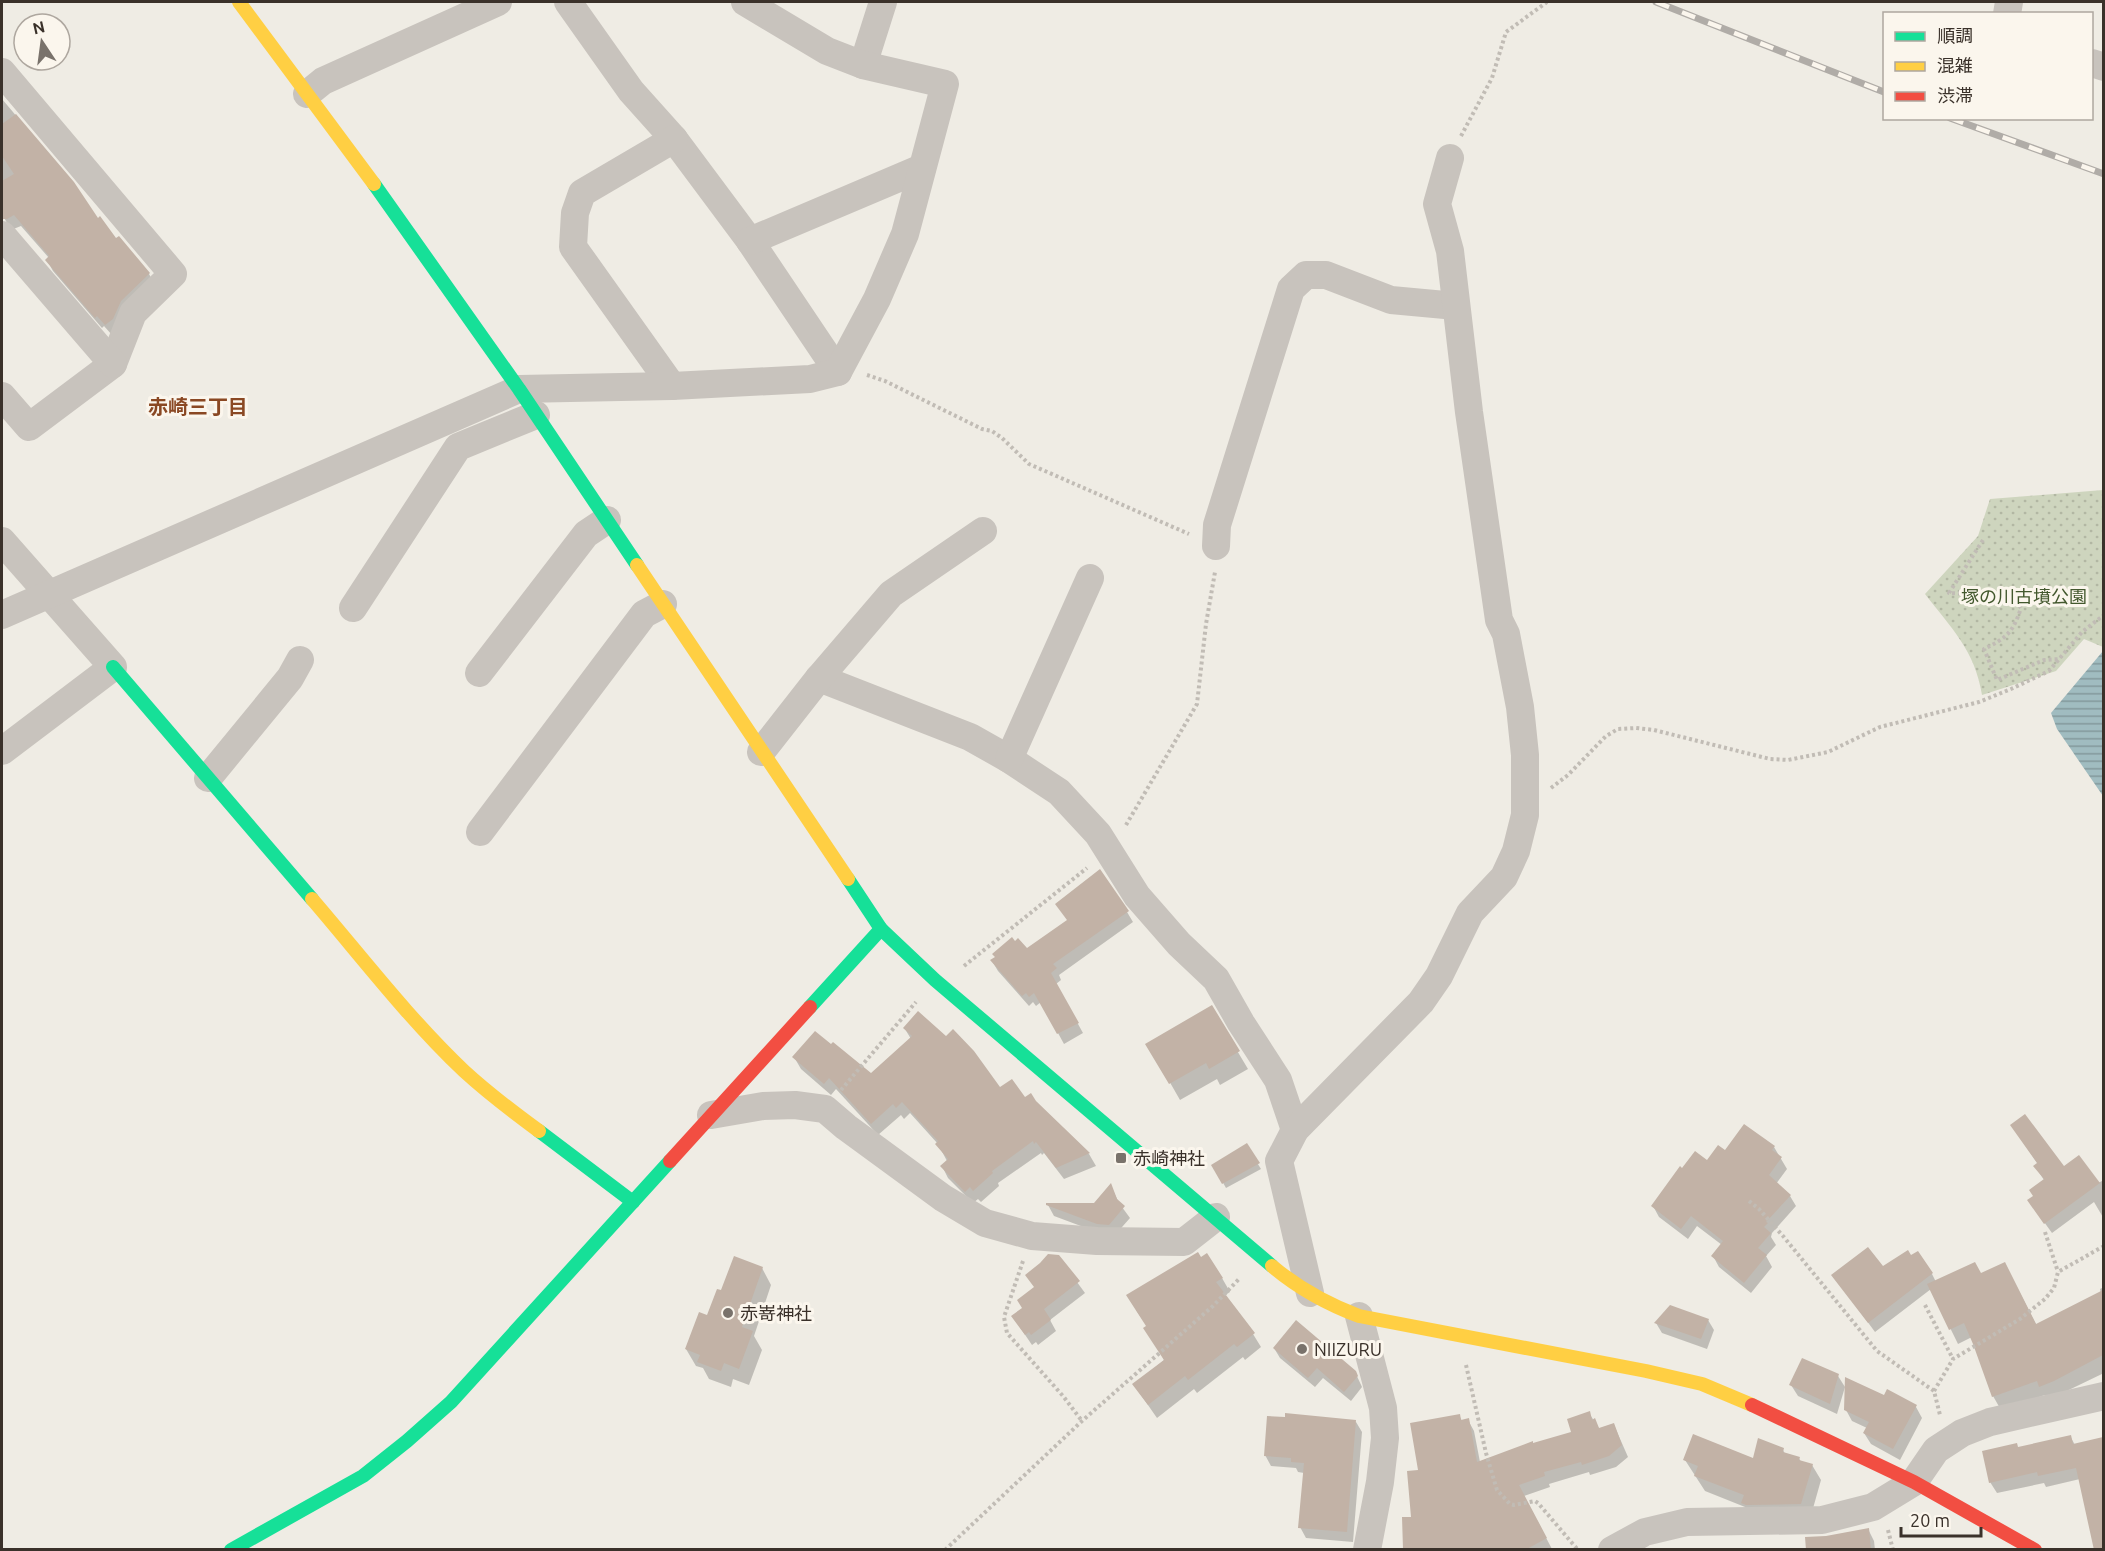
<svg xmlns="http://www.w3.org/2000/svg" width="2105" height="1551" viewBox="0 0 2105 1551" font-family="Ubuntu,'Noto Sans JP',sans-serif">
  <style>
    .park { fill: url(#park-dots) }
    .water { fill: url(#water-rules) }
    .shadow { fill: #0003 }
    .building { fill: #c2b2a6 }
    .lines { fill: none; stroke-linecap: round; stroke-linejoin: round }
    .path { stroke: #c1bcb5; stroke-width: 4; stroke-dasharray: 3 3; stroke-linecap: butt }
    .street { stroke: #c8c3bd; stroke-width: 28 }
    .fast { stroke: #16e098; stroke-width: 14 }
    .slow { stroke: #ffcf43; stroke-width: 14 }
    .jam { stroke: #f24e42; stroke-width: 14 }
    .rail-casing { stroke: #b0aca7; stroke-width: 7 }
    .rail { stroke: #fbf6ed; stroke-width: 4.5; stroke-dasharray: 14; stroke-linecap: butt }
    .poi-dot { fill: #79726b; stroke: #fbf6ed; stroke-width: 2 }
    .labels { text-anchor: middle; dominant-baseline: central; stroke-width: 6; stroke-linejoin: round; paint-order: stroke }
    .park-label { font-size: 18px; fill: #43582e; stroke: #fbf6ed }
    .poi-label { font-size: 18px; fill: #3a312a; stroke: #fbf6ed; text-anchor: start }
    .neighbourhood-label { font-size: 20px; font-weight: bold; fill: #8a4823; stroke: #fbf6ed }
  </style>
  <defs>
    <pattern id="park-dots" width="8" height="8" patternUnits="userSpaceOnUse" patternTransform="scale(1.5)"><rect width="8" height="8" fill="#ced5be"/><path d="M2 2h.1M6 6h.1" fill="none" stroke="#b2b7a3" stroke-width="1.8" stroke-linecap="round"/></pattern>
    <pattern id="water-rules" width="6" height="5" patternUnits="userSpaceOnUse" patternTransform="scale(1.5)"><rect width="6" height="5" fill="#a0bcc0"/><path d="M0 2.5h6" fill="none" stroke="#83999c"/></pattern>
  </defs>
  <rect width="100%" height="100%" fill="#efece4"/>
  <!-- park -->
  <path class="park" d="M2103,490v157l-19,-8 -28,32 -74,24c-7,-45 -31,-67 -57,-101l53,-58 12,-37z"/>
  <!-- water -->
  <polygon class="water" points="2103,651 2103,796 2057,729 2051,713"/>
  <!-- shadow -->
  <g class="shadow">
    <polygon points="2,99 73,183 98,220 115,240 119,238 149,274 155,285 112,335 104,326 102,328 53,271 47,260 49,258 21,226 11,230 2,214"/>
    <polygon points="1057,904 1127,912 1133,922 1059,975 1061,980 1056,984 1083,1033 1064,1044 1041,1002 1036,1006 1033,1002 1029,1006 998,971 992,961 1027,950 1068,921"/>
    <polygon points="1211,1007 1248,1069 1220,1085 1217,1079 1180,1100 1148,1044"/>
    <polygon points="905,1029 999,1089 1035,1102 1089,1154 1096,1166 1064,1179 1044,1153 1042,1155 1041,1153 998,1183 999,1186 981,1202 978,1199 973,1203 948,1178 942,1166 947,1161 938,1144 910,1113 904,1119 901,1115 878,1135 836,1089 831,1095 801,1069 794,1057 871,1075 911,1039"/>
    <polygon points="2012,1126 2064,1168 2098,1183 2104,1180 2104,1219 2094,1202 2052,1233 2029,1201 2034,1197 2044,1180 2035,1166 2038,1164"/>
    <polygon points="1246,1145 1261,1169 1226,1188 1213,1165"/>
    <polygon points="1774,1147 1787,1169 1776,1184 1790,1196 1796,1206 1772,1233 1771,1237 1776,1245 1766,1256 1772,1267 1751,1293 1719,1267 1713,1256 1722,1245 1697,1226 1688,1239 1659,1217 1653,1206 1683,1170 1707,1162 1725,1152"/>
    <polygon points="1111,1186 1119,1203 1130,1218 1115,1235 1105,1235 1054,1216 1048,1205 1095,1205"/>
    <polygon points="1058,1256 1085,1293 1050,1320 1056,1331 1038,1345 1036,1342 1032,1345 1013,1317 1024,1309 1035,1288"/>
    <polygon points="2005,1264 2037,1326 2101,1293 2100,1289 2104,1287 2104,1373 2048,1400 2045,1395 2001,1410 1993,1396 1972,1337 1958,1344 1931,1289 1875,1332 1833,1275 1883,1268 1932,1274 1936,1282 1981,1275"/>
    <polygon points="762,1268 771,1285 754,1336 762,1350 749,1385 733,1379 731,1387 709,1379 703,1368 696,1366 686,1349 708,1317 721,1292"/>
    <polygon points="1222,1278 1230,1292 1224,1296 1253,1334 1261,1347 1245,1360 1243,1357 1197,1393 1194,1389 1157,1418 1134,1385 1164,1360 1148,1327 1136,1310"/>
    <polygon points="1708,1320 1714,1330 1707,1349 1662,1333 1656,1323"/>
    <polygon points="1274,1348 1355,1372 1362,1387 1351,1401 1323,1378 1315,1387 1280,1358"/>
    <polygon points="1838,1376 1845,1387 1837,1414 1798,1396 1791,1385"/>
    <polygon points="1916,1407 1922,1418 1900,1460 1871,1444 1864,1433 1867,1428 1852,1421 1846,1410"/>
    <polygon points="1589,1413 1600,1430 1614,1425 1628,1457 1616,1467 1590,1475 1589,1472 1549,1484 1550,1487 1524,1496 1552,1549 1443,1550 1410,1547 1420,1472 1459,1415 1462,1421 1468,1420 1474,1431 1480,1462 1573,1433"/>
    <polygon points="1356,1422 1362,1432 1353,1542 1306,1538 1300,1527 1304,1473 1298,1472 1296,1468 1271,1466 1265,1455"/>
    <polygon points="2070,1436 2075,1445 2104,1439 2104,1535 2097,1536 2080,1479 2046,1487 2044,1483 1997,1493 1990,1482 2019,1448"/>
    <polygon points="1783,1450 1785,1454 1799,1458 1801,1462 1812,1465 1821,1480 1810,1519 1751,1518 1745,1507 1705,1491 1685,1460 1754,1460"/>
    <polygon points="1868,1529 1874,1541 1875,1550 1821,1550"/>
  </g>
  <!-- building -->
  <g class="building">
    <polygon points="16,114 74,182 98,218 100,216 116,238 119,236 150,273 121,301 113,319 105,325 97,316 95,318 45,260 49,256 14,215 7,219 2,219 2,181 14,174 2,156 2,124"/>
    <polygon points="1100,869 1129,911 1053,964 1057,968 1051,973 1079,1023 1057,1034 1034,993 1029,997 1026,993 1022,996 990,960 995,957 992,954 1012,937 1015,941 1018,938 1027,948 1067,920 1055,904"/>
    <polygon points="1212,1005 1240,1051 1209,1069 1206,1063 1169,1084 1145,1044"/>
    <polygon points="918,1011 946,1036 953,1029 974,1051 1000,1087 1012,1079 1025,1097 1031,1093 1036,1101 1090,1153 1056,1168 1036,1142 1034,1144 1033,1141 992,1171 993,1173 973,1191 970,1187 965,1192 940,1166 948,1159 935,1144 938,1141 902,1102 896,1108 893,1104 871,1124 829,1078 824,1084 792,1057 815,1031 831,1044 833,1042 871,1073 912,1036 903,1028"/>
    <polygon points="2025,1114 2064,1166 2079,1155 2100,1183 2044,1224 2027,1200 2033,1196 2029,1190 2044,1179 2033,1166 2037,1163 2010,1125"/>
    <polygon points="1744,1124 1775,1146 1772,1150 1782,1157 1769,1175 1791,1195 1766,1222 1768,1223 1764,1227 1771,1233 1758,1248 1767,1255 1744,1283 1711,1256 1723,1241 1691,1216 1681,1229 1651,1206 1680,1166 1682,1168 1695,1151 1707,1160 1718,1145 1725,1150"/>
    <polygon points="1247,1143 1260,1163 1222,1184 1211,1165"/>
    <polygon points="1111,1183 1117,1199 1125,1206 1109,1225 1097,1224 1046,1205 1046,1203 1094,1203"/>
    <polygon points="1868,1247 1883,1266 1908,1250 1911,1255 1918,1251 1933,1273 1868,1323 1831,1275"/>
    <polygon points="1198,1252 1201,1257 1207,1253 1223,1278 1216,1282 1255,1333 1237,1347 1234,1344 1188,1380 1185,1376 1148,1405 1132,1384 1164,1360 1143,1328 1146,1326 1126,1295"/>
    <polygon points="1048,1254 1059,1255 1080,1281 1044,1309 1051,1320 1031,1335 1029,1332 1025,1335 1011,1316 1022,1308 1017,1300 1034,1287 1025,1275 1040,1263"/>
    <polygon points="734,1256 763,1267 742,1327 753,1331 739,1369 724,1363 721,1371 697,1362 700,1355 685,1349 699,1312 707,1315 717,1289 721,1290"/>
    <polygon points="1975,1262 1981,1273 2005,1262 2036,1324 2103,1290 2103,1355 2054,1381 2039,1387 2037,1381 1992,1397 1973,1344 1964,1323 1949,1330 1927,1284"/>
    <polygon points="1670,1305 1709,1319 1701,1339 1654,1323"/>
    <polygon points="1296,1320 1356,1371 1358,1376 1344,1392 1317,1368 1308,1378 1273,1348"/>
    <polygon points="1802,1358 1839,1374 1830,1404 1789,1385"/>
    <polygon points="1845,1377 1884,1395 1887,1389 1917,1405 1893,1449 1863,1433 1869,1422 1844,1410"/>
    <polygon points="1590,1411 1592,1420 1595,1418 1599,1428 1614,1423 1622,1445 1609,1456 1582,1465 1581,1462 1544,1472 1545,1476 1519,1485 1547,1538 1525,1550 1403,1549 1402,1517 1411,1517 1407,1471 1418,1470 1410,1423 1460,1414 1461,1420 1469,1418 1477,1462 1533,1441 1533,1443 1571,1432 1567,1419"/>
    <polygon points="1285,1413 1356,1420 1347,1532 1298,1528 1304,1463 1291,1462 1291,1458 1264,1456 1267,1416 1285,1417"/>
    <polygon points="1693,1434 1753,1458 1758,1438 1784,1448 1783,1452 1800,1457 1799,1460 1813,1464 1801,1504 1746,1505 1741,1503 1744,1495 1694,1476 1698,1466 1683,1460"/>
    <polygon points="2071,1435 2073,1444 2103,1437 2103,1549 2094,1550 2076,1468 2038,1476 2037,1472 1989,1483 1982,1451 2017,1443 2018,1447"/>
    <polygon points="1869,1528 1871,1550 1806,1550 1805,1537 1826,1536"/>
  </g>
  <g class="lines">
    <!-- path -->
    <g class="path">
      <polyline points="1461,136 1492,78 1506,32 1547,2"/>
      <polyline points="867,375 885,381 982,429 992,431 1002,438 1029,464 1189,534"/>
      <path d="M1983,540l-34,53 65,4 7,11c-8,24 -14,30 -37,41l13,31 47,-20 16,-1"/>
      <polyline points="1551,788 1568,775 1606,736 1618,729 1636,728 1654,730 1770,759 1788,760 1828,752 1880,727 1979,702 2011,689 2049,671 2082,632 2104,615"/>
      <polyline points="1126,825 1197,704 1206,624 1215,572"/>
      <polyline points="964,966 1087,868"/>
      <polyline points="841,1090 916,1002"/>
      <polyline points="1749,1201 1759,1209 1783,1236 1877,1351 1934,1391 1940,1415"/>
      <polyline points="2045,1232 2058,1272"/>
      <polyline points="1023,1261 1004,1317 1007,1333 1063,1396 1082,1421"/>
      <polyline points="1925,1305 1953,1359"/>
      <polyline points="1466,1365 1486,1453 1497,1490 1510,1504 1514,1505 1535,1501 1538,1503 1578,1550"/>
      <polyline points="1934,1391 1953,1359 2020,1319 2045,1299 2054,1288 2058,1272 2104,1246"/>
      <polyline points="1888,1530 1893,1550"/>
      <polyline points="945,1550 1082,1421 1213,1306 1240,1278"/>
    </g>
    <!-- street -->
    <g class="street">
      <polyline points="568,2 631,91 674,139 750,241 838,372"/>
      <polyline points="2007,14 2009,2"/>
      <polyline points="2092,63 2104,67"/>
      <polyline points="863,65 883,2"/>
      <polyline points="2,72 173,274 133,313 113,364 29,427 2,396"/>
      <polyline points="307,94 323,81 498,2"/>
      <polyline points="2,235 113,364"/>
      <polyline points="750,241 922,168"/>
      <polyline points="672,386 573,247 575,213 582,193 674,139"/>
      <polyline points="2,541 113,667 2,751"/>
      <polyline points="1216,546 1217,525 1291,289 1306,275 1326,275 1391,300 1456,306"/>
      <polyline points="353,608 458,447 536,415"/>
      <polyline points="2,615 519,389 672,386 810,379 838,372 877,299 905,234 945,84 863,65 827,51 745,2"/>
      <polyline points="479,673 586,534 607,520"/>
      <polyline points="819,678 970,737 1009,759 1059,792 1098,834 1137,896 1179,944 1216,979 1241,1023 1278,1080 1295,1130"/>
      <polyline points="761,752 819,678 891,594 983,531"/>
      <polyline points="1009,759 1090,578"/>
      <polyline points="208,778 290,678 300,660"/>
      <polyline points="480,832 644,614 663,604"/>
      <polyline points="711,1115 763,1106 795,1105 825,1109 846,1127 943,1198 985,1223 1032,1236 1097,1241 1184,1242 1216,1217"/>
      <polyline points="1310,1293 1279,1161 1295,1130 1421,1002 1439,976 1470,913 1504,877 1516,851 1525,815 1525,755 1520,707 1506,634 1499,620 1469,412 1450,251 1437,204 1450,158"/>
      <polyline points="1359,1316 1383,1408 1385,1438 1380,1482 1367,1550"/>
      <polyline points="1612,1550 1645,1532 1687,1522 1822,1520 1873,1507 1914,1482 1936,1450 1962,1433 1990,1422 2104,1396"/>
    </g>
    <!-- fast -->
    <g class="fast">
      <polyline points="374,184 519,389 637,565"/>
      <polyline points="113,667 312,899"/>
      <polyline points="848,879 881,929 935,980 1272,1266"/>
      <polyline points="810,1007 881,929"/>
      <polyline points="539,1131 633,1202"/>
      <polyline points="231,1550 363,1476 407,1441 451,1402 670,1161"/>
    </g>
    <!-- slow -->
    <g class="slow">
      <polyline points="239,2 374,184"/>
      <polyline points="637,565 848,879"/>
      <path d="M312,899c49,57 97,120 152,172 24,22 49,41 75,60"/>
      <path d="M1272,1266c26,22 55,38 87,50l287,55 56,13 50,21"/>
    </g>
    <!-- jam -->
    <g class="jam">
      <polyline points="670,1161 810,1007"/>
      <polyline points="1752,1405 1914,1482 2035,1550"/>
    </g>
    <defs>
      <g id="rail">
        <polyline points="1656,2 1884,92"/>
        <polyline points="1950,118 2104,174"/>
      </g>
    </defs>
    <!-- rail casing -->
    <use href="#rail" class="rail-casing"/>
    <!-- rail -->
    <use href="#rail" class="rail"/>
  </g>
  <!-- markers -->
  <g class="poi-dot">
    <rect x="1115" y="1152" width="12" height="12" rx="3"/>
    <circle cx="728" cy="1313" r="6"/>
    <circle cx="1302" cy="1349" r="6"/>
  </g>
  <g class="labels">
    <!-- park labels -->
    <g class="park-label">
      <text x="2024" y="596">塚の川古墳公園</text>
    </g>
    <!-- poi labels -->
    <g class="poi-label">
      <text x="1133" y="1158">赤崎神社</text>
      <text x="740" y="1313">赤嵜神社</text>
      <text x="1314" y="1349">NIIZURU</text>
    </g>
    <!-- neighbourhood labels -->
    <g class="neighbourhood-label">
      <text x="198" y="406">赤崎三丁目</text>
    </g>
  </g>
  <!-- border -->
  <rect width="2105" height="1551" fill="none" stroke="#3a312a" stroke-width="6"/>
  <!-- legend -->
  <rect x="1883" y="12" width="210" height="108" fill="#fbf6ed" stroke="#aea79f" stroke-width="1.5"/>
  <rect x="1895" y="32" width="30" height="9" fill="#16e098" stroke="#aea79f" stroke-width="1.5"/>
  <text x="1937" y="42" font-size="18" fill="#3a312a">順調</text>
  <rect x="1895" y="62" width="30" height="9" fill="#ffcf43" stroke="#aea79f" stroke-width="1.5"/>
  <text x="1937" y="72" font-size="18" fill="#3a312a">混雑</text>
  <rect x="1895" y="92" width="30" height="9" fill="#f24e42" stroke="#aea79f" stroke-width="1.5"/>
  <text x="1937" y="102" font-size="18" fill="#3a312a">渋滞</text>
  <!-- north arrow -->
  <g transform="translate(42 42) rotate(347)"><circle r="28" fill="#fbf6ed" stroke="#aea79f" stroke-width="1.5"/>
  <path d="M0-4.5L10 22L0 15L-10 22Z" fill="#79726b"/>
  <text y="-9" font-size="16" font-weight="bold" text-anchor="middle" fill="#3a312a">N</text>
  </g>
  <!-- scale -->
  <path d="M1901 1527v9h80v-9" fill="none" stroke="#3a312a" stroke-width="3"/>
  <text x="1910" y="1527" font-size="18" fill="#3a312a" stroke="#fbf6ed" stroke-width="4.5" paint-order="stroke">20 m</text>
</svg>
